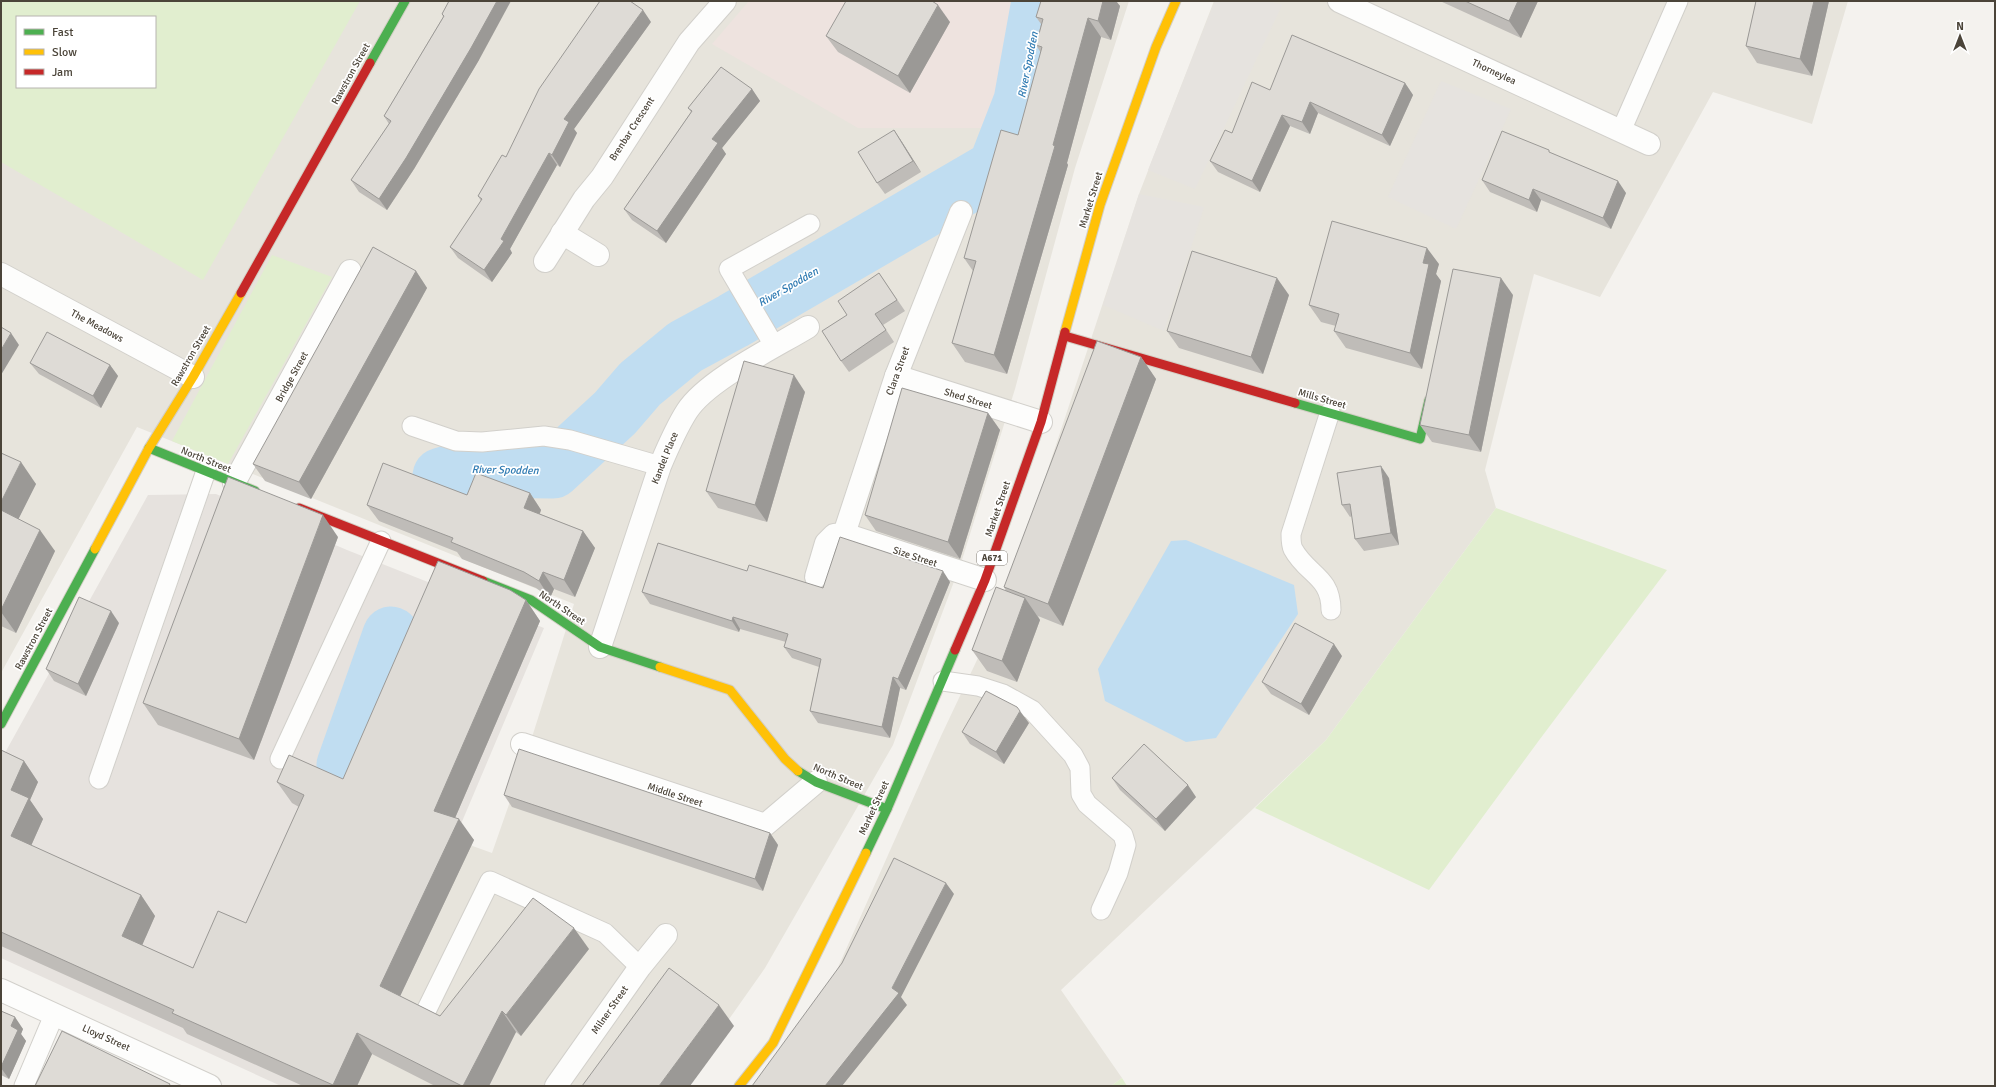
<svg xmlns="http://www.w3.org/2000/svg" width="1996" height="1087" viewBox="0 0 1996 1087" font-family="Signika,sans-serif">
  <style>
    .residential { fill: #e7e4dc; fill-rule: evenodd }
    .industrial { fill: #e6e2de }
    .medical { fill: #eee3df }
    .green { fill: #e1eecf; fill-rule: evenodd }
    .parking { fill: #e6e3df }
    .water { fill: #c0ddf1 }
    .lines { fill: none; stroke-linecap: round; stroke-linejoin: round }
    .river { stroke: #c0ddf1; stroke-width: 57 }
    .lane-casing { stroke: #d2d0cb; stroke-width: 21 }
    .street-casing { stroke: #d2d0cb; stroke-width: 24 }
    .fast-casing { stroke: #d3cfc5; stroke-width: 11 }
    .slow-casing { stroke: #d3cfc5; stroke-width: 11 }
    .jam-casing { stroke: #d3cfc5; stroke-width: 11 }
    .lane { stroke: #fdfdfc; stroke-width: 19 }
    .street { stroke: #fdfdfc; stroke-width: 22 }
    .fast { stroke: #4caf50; stroke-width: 9 }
    .slow { stroke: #ffc107; stroke-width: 9 }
    .jam { stroke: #c62828; stroke-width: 9 }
    .wall { fill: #bfbcb8 }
    .shaded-wall { fill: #9b9996 }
    .building { fill: #dedbd6; stroke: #9b9996 }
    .labels { text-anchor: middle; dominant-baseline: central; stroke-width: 3.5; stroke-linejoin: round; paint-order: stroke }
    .shield { fill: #fff; stroke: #817c74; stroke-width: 1 }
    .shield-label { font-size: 9px; font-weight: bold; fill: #4b4439 }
    .street-label { font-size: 10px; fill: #4b4439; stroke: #fff }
    .water-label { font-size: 11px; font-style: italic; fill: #2e7ab2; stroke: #fff }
  </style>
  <rect width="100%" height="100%" fill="#f4f2ee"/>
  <!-- residential -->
  <g class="residential">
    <path d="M1,1h1128l-54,167 -60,221 -53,171 -69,185 -128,223 -83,118h-332l117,-242 25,9 35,-100 47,-149 -437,-177 -136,246zM17,17h138v70h-138z"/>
    <polygon points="1214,1 1848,1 1812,124 1713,92 1600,297 1534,274 1485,470 1496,508 1326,740 1061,990 1122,1078 1111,1086 753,1086 835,974 941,736 1003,605 1139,194"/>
  </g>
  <!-- industrial -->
  <polygon class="industrial" points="216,494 347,550 544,628 350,1086 281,1086 1,958 1,760 148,495"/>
  <!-- medical -->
  <polygon class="medical" points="749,1 1029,1 1004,128 858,128 712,44"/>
  <!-- green -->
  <g class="green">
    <path d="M1,1h359l-157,279 -202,-118zM17,17h138v70h-138z"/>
    <polygon points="272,255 332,277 228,464 172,441"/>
    <polygon points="1496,508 1667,570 1540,739 1429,890 1255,808 1326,740"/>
    <polygon points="1122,1078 1127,1086 1111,1086"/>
  </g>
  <!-- parking -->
  <g class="parking">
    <polygon points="1215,1 1269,1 1282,5 1195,189 1148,170"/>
    <polygon points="1441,81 1511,109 1456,229 1388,197"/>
    <polygon points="1139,194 1204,207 1164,331 1103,305"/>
  </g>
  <!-- water -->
  <polygon class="water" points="1186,540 1294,585 1298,614 1216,738 1186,742 1105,701 1098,669 1171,541"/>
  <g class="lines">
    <!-- river -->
    <g class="river">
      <polyline points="441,476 465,469 553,470 615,413 640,384 685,347 733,321 996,168 1022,101 1040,1"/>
      <polyline points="345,765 391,635"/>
    </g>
    <defs>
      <g id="lane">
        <polyline points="1621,131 1678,1"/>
        <polyline points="775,347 729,269 810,224"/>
        <path d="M1330,412l-39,122c0,5 0,11 2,15 14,26 38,27 38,61"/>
        <polyline points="412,426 456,441 482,442 544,436 570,440 660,466"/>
        <polyline points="943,681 978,686 1003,694 1032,710 1073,755 1080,768 1081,794 1087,804 1123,835 1126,845 1118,873 1101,910"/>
        <polyline points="280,759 381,541"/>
        <polyline points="99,779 206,471"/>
        <polyline points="427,1009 490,881 605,933 640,967"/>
        <polyline points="24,1086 54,1015"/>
      </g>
      <g id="street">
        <polyline points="1339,1 1649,144"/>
        <polyline points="562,233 598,255"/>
        <polyline points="545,261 584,199 602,177 689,42 725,1"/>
        <polyline points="1,274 193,377"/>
        <polyline points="896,376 1041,422"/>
        <polyline points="234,483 350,271"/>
        <polyline points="844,534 896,376 961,212"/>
        <polyline points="816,577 826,543 834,535 844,534 985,580"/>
        <path d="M600,647l60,-181c8,-19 16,-38 27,-55 20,-31 88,-64 121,-84"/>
        <polyline points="522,744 765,825 816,782"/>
        <polyline points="1,990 210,1086"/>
        <polyline points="556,1086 640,967 666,935"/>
      </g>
      <g id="fast">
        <polyline points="370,63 405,1"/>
        <polyline points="1295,403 1420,439 1429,400"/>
        <polyline points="149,448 255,491"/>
        <polyline points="483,581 531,600 600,647 660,667"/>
        <polyline points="1,724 95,549"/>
        <polyline points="798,771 816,782 887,809"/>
        <polyline points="866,853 887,809 955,650"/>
      </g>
      <g id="slow">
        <polyline points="1065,332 1100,205 1156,47 1176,1"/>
        <polyline points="95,549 149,448 193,377 241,293"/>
        <polyline points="660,667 730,690 785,759 798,771"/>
        <polyline points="739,1086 773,1043 866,853"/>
      </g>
      <g id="jam">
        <polyline points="241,293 370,63"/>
        <polyline points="1065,336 1295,403"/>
        <polyline points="299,508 483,581"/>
        <polyline points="955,650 985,580 1041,422 1065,332"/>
      </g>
    </defs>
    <!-- lane casing -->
    <use href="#lane" class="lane-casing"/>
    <!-- street casing -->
    <use href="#street" class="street-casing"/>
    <!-- fast casing -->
    <use href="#fast" class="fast-casing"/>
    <!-- slow casing -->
    <use href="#slow" class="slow-casing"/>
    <!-- jam casing -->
    <use href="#jam" class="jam-casing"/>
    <!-- lane -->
    <use href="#lane" class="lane"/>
    <!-- street -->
    <use href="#street" class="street"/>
    <!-- fast -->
    <use href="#fast" class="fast"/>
    <!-- slow -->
    <use href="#slow" class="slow"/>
    <!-- jam -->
    <use href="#jam" class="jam"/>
  </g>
  <!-- wall -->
  <g class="wall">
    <polygon points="449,1 479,60 414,169 387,210 359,192 351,180 389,124 384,116 443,17 442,14"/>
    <polygon points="1041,1 1116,1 1120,6 1111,40 1101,37 1067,163 1068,165 1007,374 965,362 952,343 973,271 964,258 1018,135 1041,53 1036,45 1041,24 1036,17"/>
    <polygon points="1440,1 1538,1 1521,38"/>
    <polygon points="1756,1 1829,1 1812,76 1757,63 1746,46"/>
    <polygon points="651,22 574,129 577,133 560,167 557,165 510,249 512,253 492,282 458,258 450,247 481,201 478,196 506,157"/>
    <polygon points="950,22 910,93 838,52 826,36"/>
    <polygon points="1405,83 1413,95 1390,146 1318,113 1310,134 1290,126 1260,192 1218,172 1210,161 1232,133 1270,90"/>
    <polygon points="752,89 760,101 722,148 726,154 666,243 632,220 624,209 691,112 688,108"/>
    <polygon points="894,130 902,142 921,172 885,194 877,183"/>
    <polygon points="1552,153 1626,193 1611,229 1541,200 1537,212 1490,192 1482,180"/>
    <polygon points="1439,264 1436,274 1441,281 1422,369 1346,348 1334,331 1336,326 1321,322 1309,305"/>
    <polygon points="416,271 427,288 311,499 265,481 253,464"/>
    <polygon points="879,273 905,311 883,325 894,342 849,372 841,361 847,315"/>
    <polygon points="1289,295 1263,374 1179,348 1167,331"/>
    <polygon points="1513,295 1481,452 1432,442 1420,425"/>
    <polygon points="1141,357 1156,379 1063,626 1038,616 1040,620 1017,682 987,671 972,650 1006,591 1004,587"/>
    <polygon points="30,363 110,365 118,376 101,408 39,374"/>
    <polygon points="805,392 767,522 718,508 706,491"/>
    <polygon points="988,413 1000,430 960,559 876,531 865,515"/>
    <polygon points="1,453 36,484 18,519 55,551 16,633 1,626"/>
    <polygon points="1389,478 1399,545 1364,551 1355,539 1352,516 1350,517 1342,505"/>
    <polygon points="530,493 541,510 540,514 583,531 595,548 575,597 554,589 550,598 536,588 462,559 457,552 379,521 367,505 467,495"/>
    <polygon points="338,537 254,760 158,725 143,703"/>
    <polygon points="747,571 823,588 950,582 906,690 900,688 890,738 818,723 810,711 819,667 792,658 784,647 786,642 740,629 739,632 650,604 642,592"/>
    <polygon points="526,600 540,621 455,818 474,840 400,996 440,1016 589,949 521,1036 516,1032 489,1086 435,1086 372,1054 357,1086 303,1086 187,1034 183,1028 1,946 1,750 24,761 38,782 30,800 43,819 31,846 141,895 155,916 142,945 193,968 246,923 299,807 292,803 277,782 343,779"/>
    <polygon points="119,623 86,696 54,681 46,669"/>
    <polygon points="1342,656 1309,715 1271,694 1262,682"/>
    <polygon points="1029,723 1004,764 970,744 962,732"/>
    <polygon points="1112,778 1196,797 1165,831 1120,790"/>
    <polygon points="504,795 770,833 778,845 763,891 512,807"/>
    <polygon points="1,1011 23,1029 21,1034 26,1041 9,1079 1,1075"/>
  </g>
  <!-- shaded-wall -->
  <g class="shaded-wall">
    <polygon points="497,1 511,1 479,60 414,169 387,210 379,199"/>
    <polygon points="1103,1 1116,1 1120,6 1111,40 1098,21"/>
    <polygon points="1518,1 1538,1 1521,38 1509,21"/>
    <polygon points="1814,1 1829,1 1812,76 1800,59"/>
    <polygon points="938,5 950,22 910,93 898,76"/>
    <polygon points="643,10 651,22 574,129 577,133 560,167 552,155 564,119"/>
    <polygon points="1088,18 1101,37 1067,163 1068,165 1007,374 994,355 1053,145"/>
    <polygon points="1405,83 1413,95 1390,146 1382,135"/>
    <polygon points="752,89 760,101 722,148 726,154 666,243 657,231 712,139"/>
    <polygon points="1310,102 1318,113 1310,134 1302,122"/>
    <polygon points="1282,115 1290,126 1260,192 1252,181"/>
    <polygon points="894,130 902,142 921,172 913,161"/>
    <polygon points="549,153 557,165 510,249 512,253 492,282 484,270 501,239"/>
    <polygon points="1618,181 1626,193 1611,229 1603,218"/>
    <polygon points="1533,189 1541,200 1537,212 1529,200"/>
    <polygon points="1427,248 1439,264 1436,274 1441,281 1422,369 1410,353 1423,263"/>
    <polygon points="416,271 427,288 311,499 299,482"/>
    <polygon points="1277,278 1289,295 1263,374 1251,357"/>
    <polygon points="1501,278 1513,295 1481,452 1469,435"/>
    <polygon points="11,333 19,345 1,375 1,350"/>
    <polygon points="1141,357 1156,379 1063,626 1048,604"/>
    <polygon points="110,365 118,376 101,408 93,396"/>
    <polygon points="794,375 805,392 767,522 755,505"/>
    <polygon points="988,413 1000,430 960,559 948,542"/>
    <polygon points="21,462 36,484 13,530 1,514 1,502"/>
    <polygon points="1381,466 1389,478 1399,545 1391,533"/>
    <polygon points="530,493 541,510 535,525 524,508"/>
    <polygon points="323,515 338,537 254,760 239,739"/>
    <polygon points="40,530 55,551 16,633 1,612 1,610"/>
    <polygon points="583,531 595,548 575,597 564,580"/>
    <polygon points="943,571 950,582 906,690 898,679"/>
    <polygon points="543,572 554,589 550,598 539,581"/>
    <polygon points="1025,598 1040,620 1017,682 1002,661"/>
    <polygon points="526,600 540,621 449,832 434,811"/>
    <polygon points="111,611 119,623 86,696 78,684"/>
    <polygon points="733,617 740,629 739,632 732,621"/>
    <polygon points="1334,644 1342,656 1309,715 1301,704"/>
    <polygon points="893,677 900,688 890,738 882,727"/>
    <polygon points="1020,711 1029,723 1004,764 996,752"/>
    <polygon points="24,761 38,782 30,800 43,819 26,857 11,836 11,790"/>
    <polygon points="1188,785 1196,797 1165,831 1156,819"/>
    <polygon points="459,819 474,840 395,1007 380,986"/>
    <polygon points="770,833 778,845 763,891 755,879"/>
    <polygon points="946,883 954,894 901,997 907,1005 842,1086 825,1086 892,988"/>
    <polygon points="141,895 155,916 137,957 122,936"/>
    <polygon points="574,928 589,949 521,1036 506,1015"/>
    <polygon points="719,1005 734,1026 690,1086 659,1086"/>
    <polygon points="502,1011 516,1032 489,1086 463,1086"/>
    <polygon points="15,1017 23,1029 21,1034 26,1041 9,1079 1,1068 11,1026"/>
    <polygon points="357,1033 372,1054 357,1086 334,1086 333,1085"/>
  </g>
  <!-- building -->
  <g class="building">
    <polygon points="449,1 497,1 471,48 406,158 379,199 351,180 391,121 384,116 444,16 442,14"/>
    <polygon points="600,1 630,1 643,10 564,119 569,122 552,155 549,153 501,239 504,241 484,270 450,247 482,199 478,196 502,155 506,157 539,89"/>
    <polygon points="846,1 932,1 938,5 898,76 826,36"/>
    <polygon points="1041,1 1103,1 1098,21 1088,18 1053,145 1055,146 994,355 952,343 976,261 964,258 1001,130 1018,135 1042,47 1036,45 1043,19 1036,17"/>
    <polygon points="1465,1 1518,1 1509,21"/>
    <polygon points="1756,1 1814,1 1800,59 1746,46"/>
    <polygon points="1292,35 1405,83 1382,135 1310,102 1302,122 1282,115 1252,181 1210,161 1225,130 1232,133 1252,82 1270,90"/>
    <polygon points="721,67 752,89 712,139 718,143 657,231 624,209 692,111 688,108"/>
    <polygon points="894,130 913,161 877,183 858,152"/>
    <polygon points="1502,131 1549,150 1549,152 1618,181 1603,218 1533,189 1529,200 1482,180"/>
    <polygon points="1332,221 1427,248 1423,263 1429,264 1410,353 1334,331 1339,314 1309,305"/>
    <polygon points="373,247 416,271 299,482 253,464"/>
    <polygon points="1192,251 1277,278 1251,357 1167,331"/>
    <polygon points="1453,269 1501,278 1469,435 1420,425"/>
    <polygon points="879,273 897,300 875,314 886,330 841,361 822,331 847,315 838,301"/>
    <polygon points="1,327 11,333 1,350"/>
    <polygon points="47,332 110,365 93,396 30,363"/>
    <polygon points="1097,341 1141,357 1048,604 1004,587"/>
    <polygon points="744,361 794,375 755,505 706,491"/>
    <polygon points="902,388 988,413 948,542 865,515"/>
    <polygon points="1,453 21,462 1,502"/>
    <polygon points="383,463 467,495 476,473 530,493 524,508 583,531 564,580 543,572 539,581 524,572 451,542 453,538 367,505"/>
    <polygon points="1381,466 1391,533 1355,539 1350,504 1342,505 1337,473"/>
    <polygon points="228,477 323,515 239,739 143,703"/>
    <polygon points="1,510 40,530 1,610"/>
    <polygon points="840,537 943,571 898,679 893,677 882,727 810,711 821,659 784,647 788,634 733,617 732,621 642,592 658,543 747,571 749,565 823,588"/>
    <polygon points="438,561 510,590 526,600 434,811 459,819 380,986 440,1016 533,898 574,928 506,1015 502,1011 463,1086 462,1086 357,1033 333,1085 172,1013 174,1010 1,932 1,750 24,761 11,790 29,798 11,836 141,895 122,936 193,968 218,911 246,923 304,795 277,782 289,755 343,779"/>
    <polygon points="996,587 1025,598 1002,661 972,650"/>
    <polygon points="79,597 111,611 78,684 46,669"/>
    <polygon points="1295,623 1334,644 1301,704 1262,682"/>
    <polygon points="986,691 1017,707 1020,711 996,752 962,732"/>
    <polygon points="1144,744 1188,785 1156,819 1112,778"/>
    <polygon points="519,749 770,833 755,879 504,795"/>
    <polygon points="894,858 946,883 892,988 899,993 825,1086 752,1086 842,963"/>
    <polygon points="669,968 719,1005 659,1086 582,1086"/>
    <polygon points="1,1011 15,1017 11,1026 18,1030 1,1067"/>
    <polygon points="62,1031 170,1084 169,1086 35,1086"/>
  </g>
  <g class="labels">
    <!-- shield labels -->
    <rect class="shield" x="977" y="551" width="30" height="14" rx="3"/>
    <g class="shield-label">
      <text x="992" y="558">A671</text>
    </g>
    <!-- street labels -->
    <g class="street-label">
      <text transform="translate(1494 72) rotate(25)">Thorneylea</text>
      <text transform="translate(351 74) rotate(-61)">Rawstron Street</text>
      <text transform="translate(632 129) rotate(-57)">Brenbar Crescent</text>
      <text transform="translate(1091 200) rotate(-73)">Market Street</text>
      <text transform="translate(97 326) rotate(28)">The Meadows</text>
      <text transform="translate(191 356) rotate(-60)">Rawstron Street</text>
      <text transform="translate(898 371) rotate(-70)">Clara Street</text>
      <text transform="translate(292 377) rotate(-61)">Bridge Street</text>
      <text transform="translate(968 399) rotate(17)">Shed Street</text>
      <text transform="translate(1322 399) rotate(16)">Mills Street</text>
      <text transform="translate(665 458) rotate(-68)">Kandel Place</text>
      <text transform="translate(206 460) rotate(22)">North Street</text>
      <text transform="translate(998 509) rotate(-71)">Market Street</text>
      <text transform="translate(915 557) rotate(18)">Size Street</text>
      <text transform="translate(562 608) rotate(34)">North Street</text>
      <text transform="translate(34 639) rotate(-62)">Rawstron Street</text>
      <text transform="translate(838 777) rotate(23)">North Street</text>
      <text transform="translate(675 795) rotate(18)">Middle Street</text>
      <text transform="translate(874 808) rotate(-65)">Market Street</text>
      <text transform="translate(610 1010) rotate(-55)">Milner Street</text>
      <text transform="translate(106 1038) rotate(24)">Lloyd Street</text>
    </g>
    <!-- water labels -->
    <g class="water-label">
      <text transform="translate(1028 65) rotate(-79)">River Spodden</text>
      <text transform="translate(788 287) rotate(-30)">River Spodden</text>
      <text transform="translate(505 470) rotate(1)">River Spodden</text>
    </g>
  </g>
  <!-- border -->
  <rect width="1996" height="1087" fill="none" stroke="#4b4439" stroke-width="4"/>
  <!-- legend -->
  <rect x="16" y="16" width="140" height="72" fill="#ffffff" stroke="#b7b4b0"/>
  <rect x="24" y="29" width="20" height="6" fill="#4caf50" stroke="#b7b4b0"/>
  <text x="52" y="36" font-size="12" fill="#4b4439">Fast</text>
  <rect x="24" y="49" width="20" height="6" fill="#ffc107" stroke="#b7b4b0"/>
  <text x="52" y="56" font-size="12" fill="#4b4439">Slow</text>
  <rect x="24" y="69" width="20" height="6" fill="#c62828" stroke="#b7b4b0"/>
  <text x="52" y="76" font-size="12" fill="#4b4439">Jam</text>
  <!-- north arrow -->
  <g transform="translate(1960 36)" stroke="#ffffff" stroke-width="3" paint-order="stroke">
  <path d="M0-3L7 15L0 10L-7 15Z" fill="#4b4439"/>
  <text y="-6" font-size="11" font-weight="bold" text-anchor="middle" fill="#4b4439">N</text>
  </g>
</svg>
